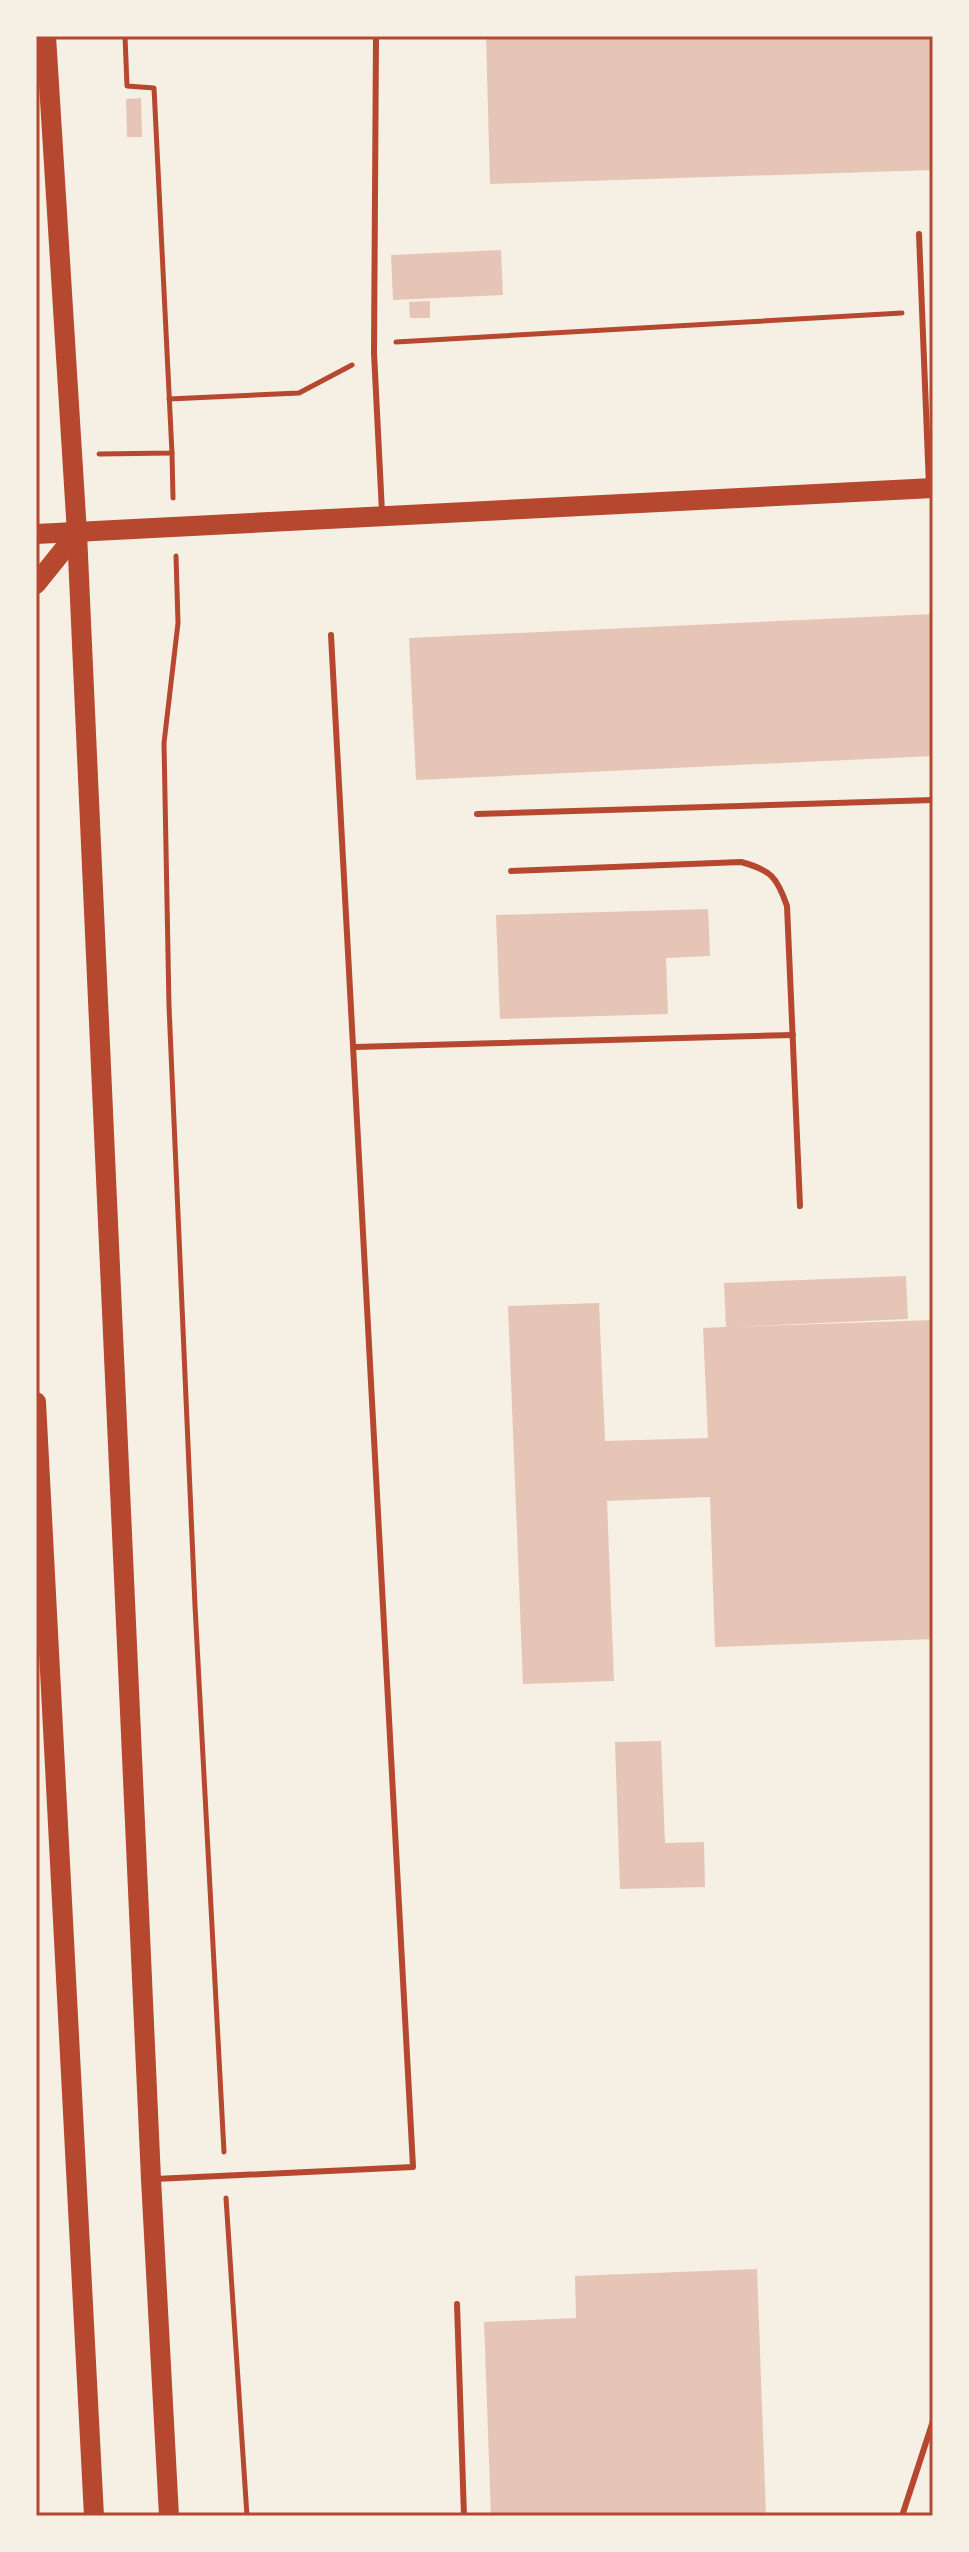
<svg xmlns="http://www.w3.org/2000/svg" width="969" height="2552" viewBox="0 0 969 2552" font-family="Barlow,sans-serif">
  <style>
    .building { fill: #e6c5b7 }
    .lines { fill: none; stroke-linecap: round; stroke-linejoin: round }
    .path { stroke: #b5482f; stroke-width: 5 }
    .service { stroke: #b5482f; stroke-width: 6 }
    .primary { stroke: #b5482f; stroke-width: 20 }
    .neatline { fill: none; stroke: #b5482f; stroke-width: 3 }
  </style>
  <rect width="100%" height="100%" fill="#f6efe4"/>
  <!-- building -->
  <g class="building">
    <polygon points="486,36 933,36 933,170 490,184"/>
    <polygon points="141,98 142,137 127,137 126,99"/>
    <polygon points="501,250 503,295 393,300 391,255"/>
    <polygon points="430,301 430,318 410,318 409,302"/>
    <polygon points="933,614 933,756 416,780 409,638"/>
    <polygon points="708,909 710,956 666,958 668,1014 500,1019 496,915"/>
    <polygon points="906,1276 908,1319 733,1327 933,1320 933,1639 715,1647 710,1497 607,1501 614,1681 523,1684 508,1306 599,1303 605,1441 708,1438 703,1328 726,1327 724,1283"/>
    <polygon points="661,1741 665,1843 704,1842 705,1887 620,1889 615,1742"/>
    <polygon points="757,2269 766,2516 491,2516 484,2322 576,2318 575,2276"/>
  </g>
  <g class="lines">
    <!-- path -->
    <g class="path">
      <polyline points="396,342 902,313"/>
      <polyline points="169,399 299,393 352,365"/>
      <polyline points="172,453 173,498"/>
      <polyline points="99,454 172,453 154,88 127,86 125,36"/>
      <polyline points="176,556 178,623 164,743 169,1006 195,1606 224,2152"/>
      <polyline points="226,2198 247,2516"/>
    </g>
    <!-- service -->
    <g class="service">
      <polyline points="376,36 374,353 382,512"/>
      <polyline points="919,234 929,486"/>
      <polyline points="477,814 933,800"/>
      <path d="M511,871l230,-9c30,8 36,15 46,44l13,300"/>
      <polyline points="354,1047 793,1035"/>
      <polyline points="155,2179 413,2167 331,635"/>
      <polyline points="457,2304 464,2516"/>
      <polyline points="902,2516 933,2421"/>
    </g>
    <!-- primary -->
    <g class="primary">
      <polyline points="46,36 77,533 151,2179 169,2516"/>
      <polyline points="36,534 933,488"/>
      <polyline points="36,584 77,533"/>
      <polyline points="36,1402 94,2516"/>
    </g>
  </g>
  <!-- border -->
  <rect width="969" height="2552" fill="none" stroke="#f6efe4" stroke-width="76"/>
  <rect x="38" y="38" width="893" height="2476" class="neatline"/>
</svg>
